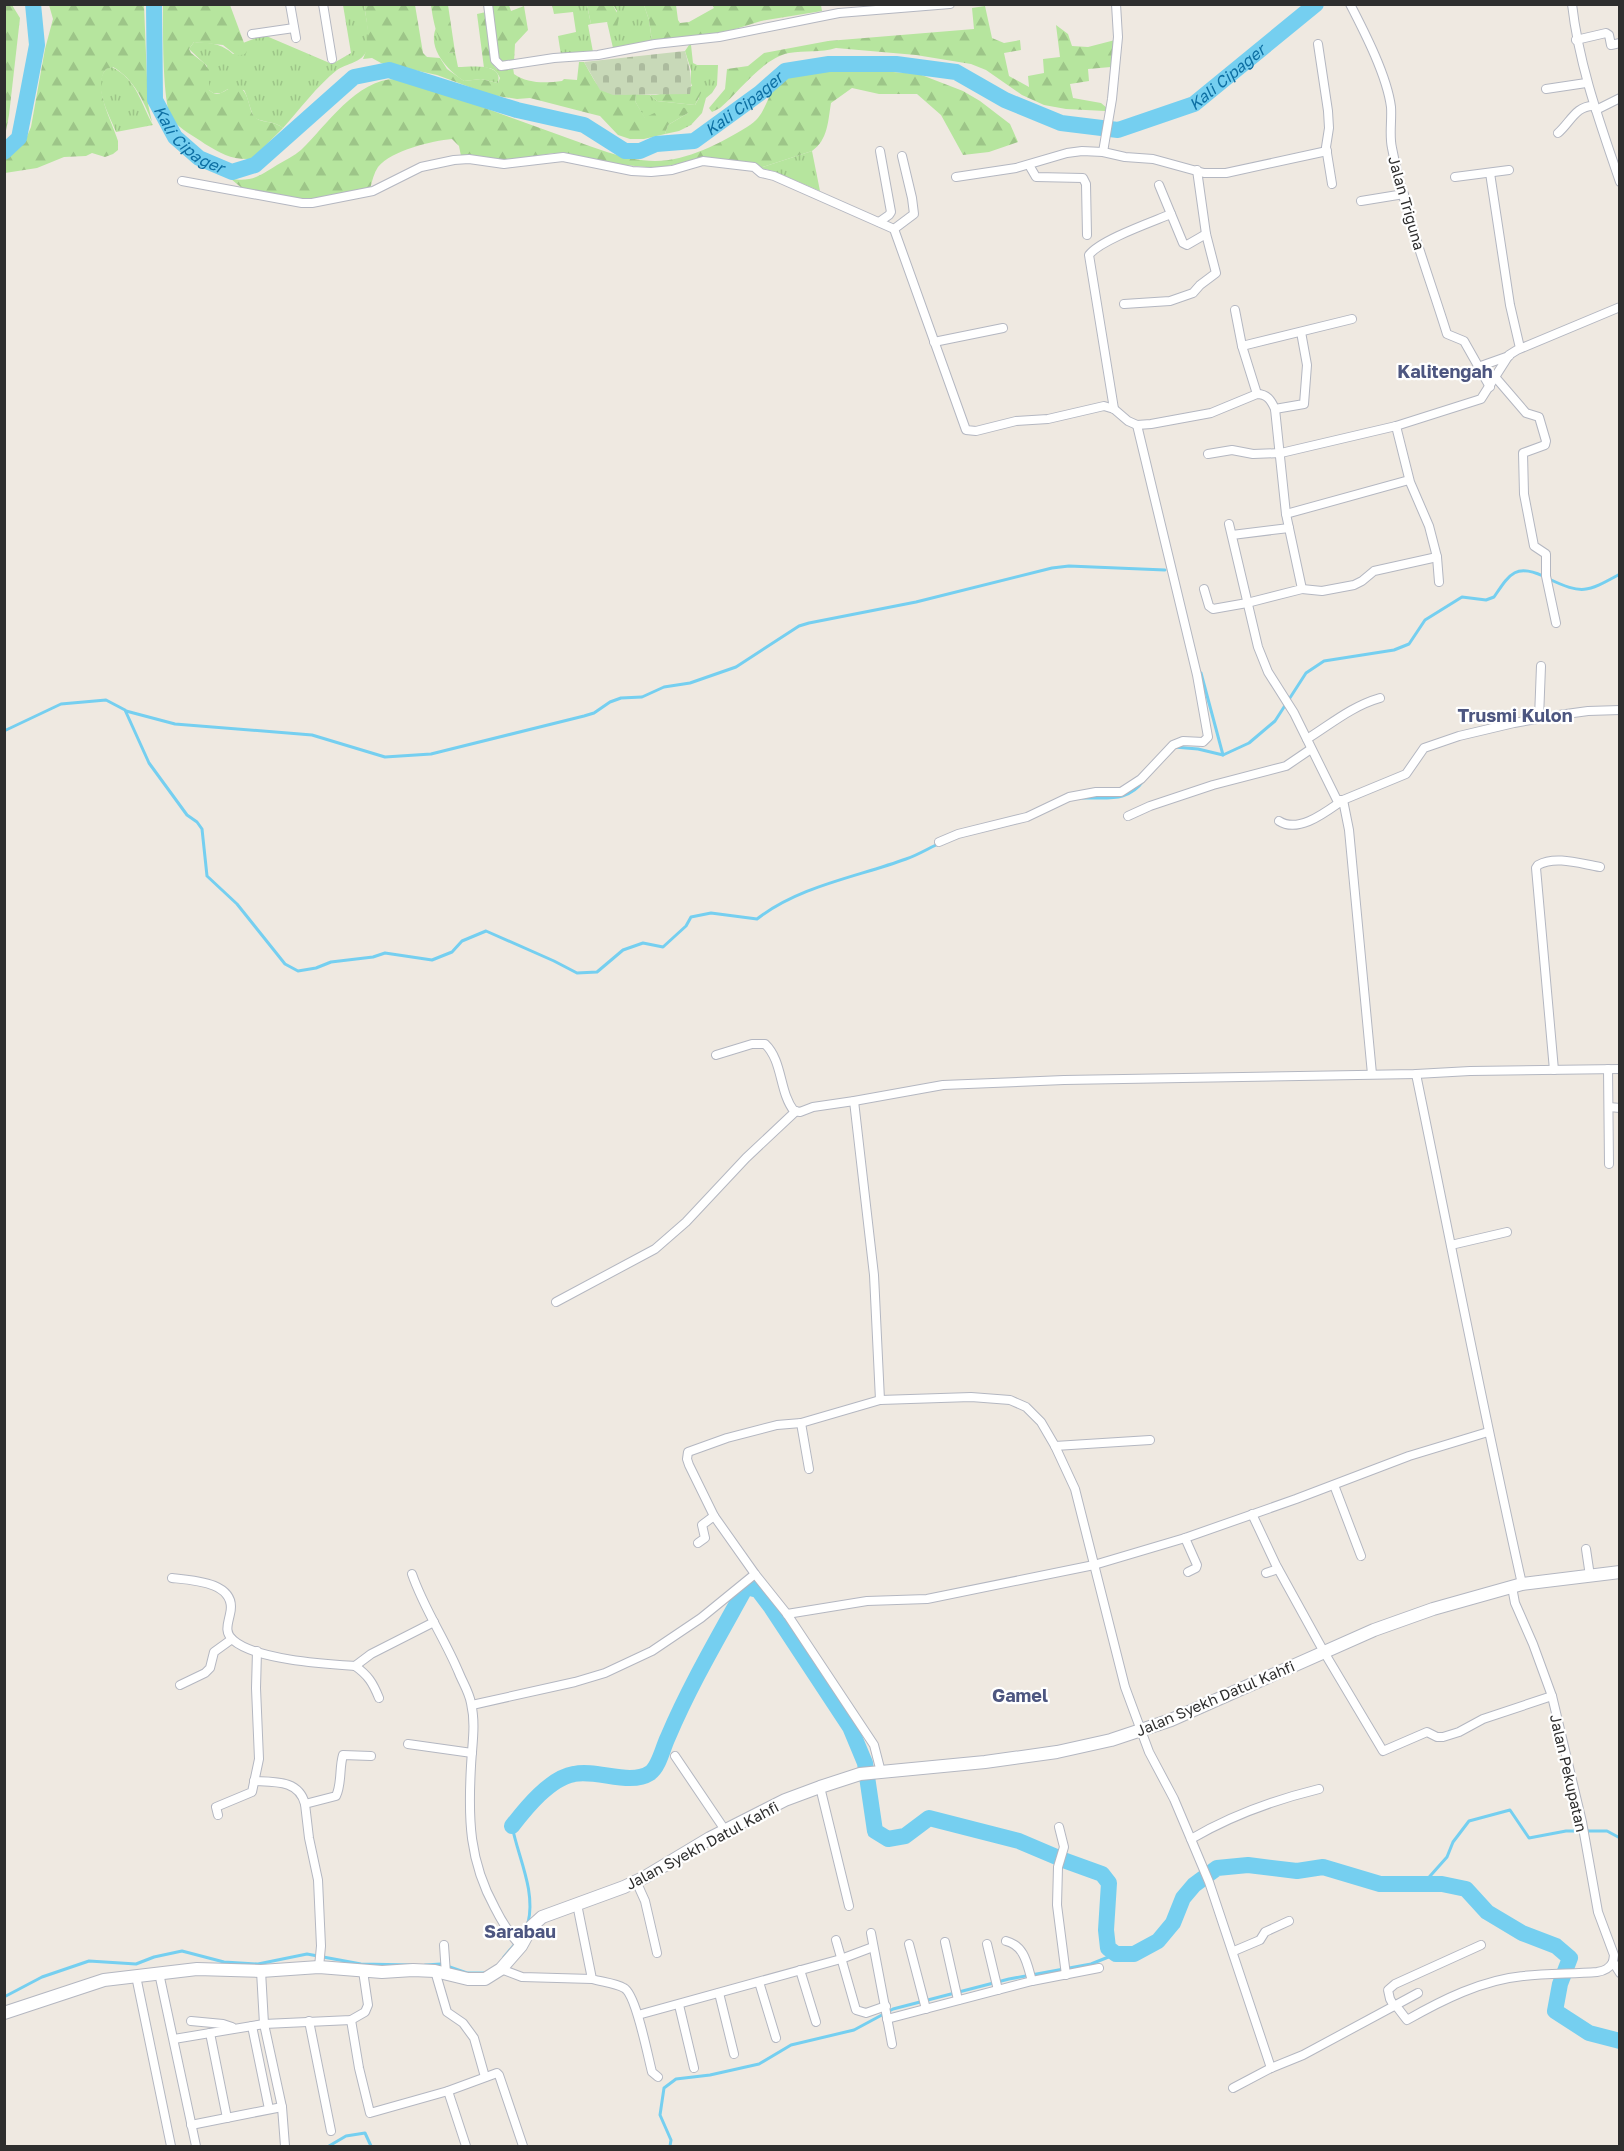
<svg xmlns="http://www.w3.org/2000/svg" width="1624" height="2151" viewBox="0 0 1624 2151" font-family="'Golos Text',sans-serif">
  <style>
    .grass { fill: url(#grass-tufts) }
    .forest { fill: url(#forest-firs) }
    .cemetery { fill: url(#cemetery-stones) }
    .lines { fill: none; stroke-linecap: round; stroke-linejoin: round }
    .stream { stroke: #75cff0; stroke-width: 3 }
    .river { stroke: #75cff0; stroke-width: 16 }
    .street-casing { stroke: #b4b7c1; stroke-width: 10 }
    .secondary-casing { stroke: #b4b7c1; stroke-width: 14 }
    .street { stroke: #fff; stroke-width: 8 }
    .secondary { stroke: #fff; stroke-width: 12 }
    .labels { text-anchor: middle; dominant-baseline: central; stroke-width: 4.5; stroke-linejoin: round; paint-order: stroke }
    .street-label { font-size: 15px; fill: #2e2e2e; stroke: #fff }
    .water-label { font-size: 16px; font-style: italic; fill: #0d6fa3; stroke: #fff }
    .quarter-label { font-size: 18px; font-weight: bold; fill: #4d5680; stroke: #fff }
  </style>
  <defs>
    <pattern id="grass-tufts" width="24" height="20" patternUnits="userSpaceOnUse" patternTransform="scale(1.5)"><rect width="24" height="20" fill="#b6e59e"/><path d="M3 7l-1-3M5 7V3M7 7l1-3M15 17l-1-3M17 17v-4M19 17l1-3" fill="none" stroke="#9dc588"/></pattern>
    <pattern id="forest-firs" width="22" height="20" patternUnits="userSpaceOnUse" patternTransform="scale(1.5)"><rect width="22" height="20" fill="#b6e59e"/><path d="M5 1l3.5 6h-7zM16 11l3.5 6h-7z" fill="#9dc588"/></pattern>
    <pattern id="cemetery-stones" width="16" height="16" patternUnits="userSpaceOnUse" patternTransform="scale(1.5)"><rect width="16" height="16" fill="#c8d9b8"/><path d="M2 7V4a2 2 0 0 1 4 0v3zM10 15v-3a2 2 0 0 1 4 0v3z" fill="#acbb9e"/></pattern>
  </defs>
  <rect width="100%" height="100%" fill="#efe9e1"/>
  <!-- grass -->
  <g class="grass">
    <path d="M343,5h21c2,13 7,32 3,45 -5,13 -20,13 -30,20 -20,16 -37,39 -54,58 -8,-7 -23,-6 -28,-10 -4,-4 -7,-21 -11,-28l-16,-1 -7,4h-8l-4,-3 -2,-24 -18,-17 5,-7c16,1 27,1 39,12l13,-3 -3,-8 21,-8 68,29 19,-11z"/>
    <polygon points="552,5 587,5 591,24 588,25 593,52 561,55 558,36 576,32 573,12 554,14"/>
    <polygon points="613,5 644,5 649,20 652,41 613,48 607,22 610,25 617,11"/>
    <path d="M436,28l13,25 6,-1 3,15c12,0 46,-5 40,16l-17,-4 -17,2c-16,-10 -37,-33 -28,-53z"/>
    <path d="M689,45h2l2,18 4,2h21l-1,20 -5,8 -6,5 -4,15 -11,12 -12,6 -14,3 3,-9 20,-12c-17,-3 -28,-4 -43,6l-10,-18 1,-7 14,1 7,6 38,4 4,-7v-15h-8v-13l-6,-19z"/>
    <path d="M112,67c26,14 28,35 41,58l-37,7c-7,-18 -24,-46 -10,-63z"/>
    <polygon points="812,151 820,191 773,171 760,168"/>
  </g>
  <!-- forest -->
  <g class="forest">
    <polygon points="5,4 12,5 20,18 9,115 5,136"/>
    <path d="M49,5h95l4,99 4,18c-9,-22 -18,-43 -39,-55l-7,2c-14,18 6,52 12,72v9l-5,4 -8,3 -13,-4 -6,3 -22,1 -27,11 -32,5v-13l20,-19 6,-14 14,-78 8,-30z"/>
    <path d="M163,5h67l17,46 -2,3 -8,2 -14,-11 -29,-3 -5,7 2,4 13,10 5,7v20l4,3c10,4 16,-9 27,-6 11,9 8,25 16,31 5,5 17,2 27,10l-31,31c-21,1 -30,-5 -47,-15 -11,-8 -24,-14 -33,-25 -10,-13 -9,-94 -9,-114z"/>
    <path d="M364,5h51l8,48 4,4 13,1 7,11 17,12 17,-2 17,4 2,-5c-3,-7 -8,-11 -16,-10l-7,-54 9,-2 8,54 3,3 16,-1 1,6c14,10 32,9 48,7l2,-2 13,1 2,-18h5c17,30 15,33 52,32l-1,7 10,17c13,-8 30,-13 44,-9l-1,4 -20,12 -3,9 -21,5h-14l-12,-4 -18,-19 -12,-3 -58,-15 -13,1 -26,-4 -54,-20 -56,-12 -9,-5 -9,1c8,-18 4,-36 1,-54z"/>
    <path d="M431,5h17l7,47 -6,1c-12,-10 -16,-33 -18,-48z"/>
    <polygon points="490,5 509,5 511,11 524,6 528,30 515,44 514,62 498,62"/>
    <polygon points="587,5 613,5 619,17 617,28 613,30 607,22 591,24"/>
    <polygon points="644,5 676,5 678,20 680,23 689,22 714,8 712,5 821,5 822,11 761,21 726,32 652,41 649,20"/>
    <path d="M985,6l7,32 12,5 16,-3 1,10 -17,3 5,23 20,11 -1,-11 16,-3 -1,-14 17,-2 -4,-32 12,9 4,12 16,1 27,-7 -4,27 -23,2 1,12 -19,3 3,14 28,5 6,5 -2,3 -39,-2 -22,-4 -22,-10 -36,-25 -15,-6 -55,-9 -80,-7c-15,5 -31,2 -47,5 -26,5 -49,38 -69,55l-8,4 -3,-4 16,-19 2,-20 21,-3 16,-13 64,-12 146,-12 -2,-21z"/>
    <path d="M854,69l65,5 44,17 17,10 30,23 8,18 -29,10 -26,3 -22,-40 -24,-21h-38l-27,-6 -21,15c-3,18 -3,37 -19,48l-52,17 -55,-10 -47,10 -34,-3 -58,-11 -12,-1 -49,8 -44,-5 -2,-10 -7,-7c-20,2 -60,11 -74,28 -4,6 -6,14 -8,22l-53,11h-16l-58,-11 -12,-10c22,3 28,-3 46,-14 8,-5 17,-9 24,-15 26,-25 57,-73 97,-71 8,1 16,3 23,5 47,18 94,35 141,52 29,10 62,25 93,25 32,0 66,-18 92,-34 16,-10 16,-19 24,-33 17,-28 54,-24 83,-25z"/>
    <polygon points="691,83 699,83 703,89 695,105 657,101 650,95 656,95 692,86"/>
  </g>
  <!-- cemetery -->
  <path class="cemetery" d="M685,51c4,15 8,28 5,43l-77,1 -13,-5 -16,-28z"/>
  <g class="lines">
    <!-- stream -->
    <g class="stream">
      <path d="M1549,579c34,16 38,13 71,-5"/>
      <polyline points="1201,673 1223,755"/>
      <polyline points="126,711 175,724 312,735 385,757 431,754 584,716 594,713 610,702 621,698 642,697 664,687 690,683 736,667 799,626 809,623 916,602 1052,568 1069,566 1165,570"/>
      <path d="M4,731l57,-27 45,-4 19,10 24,53 38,52 10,7 5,7 5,47 30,28 48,60 13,7 18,-3 15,-6 42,-5 12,-4 47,7 20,-8 10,-11 24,-10 68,30 23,12 20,-1 26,-22 20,-7 20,4 23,-21 5,-9 20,-4 46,6c42,-33 100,-42 149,-60 12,-4 23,-11 34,-16"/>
      <path d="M1174,747l24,2 25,6 26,-12 26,-22 31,-48 18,-12 70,-11 15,-6 16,-24 37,-23 24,3 8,-3c15,-22 21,-34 49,-21"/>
      <path d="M1082,798c25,-1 46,5 62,-18"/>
      <path d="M512,1826c6,31 24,65 16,97"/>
      <polyline points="1423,1884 1447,1857 1453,1842 1469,1821 1510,1810 1529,1838 1566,1831 1607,1831 1620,1838"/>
      <polyline points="504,1957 515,1944"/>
      <polyline points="425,1965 441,1964 467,1973 486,1973"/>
      <polyline points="4,1997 42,1977 89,1961 136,1964 154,1957 182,1951 224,1962 258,1964 307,1954 361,1964 413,1965"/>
      <polyline points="329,2146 346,2136 365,2133 371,2146"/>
      <polyline points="670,2146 671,2140 660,2115 664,2088 676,2079 710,2075 759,2064 791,2045 854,2030 893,2009 1009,1979 1091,1964 1116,1954"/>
    </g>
    <!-- river -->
    <g class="river">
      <path id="s1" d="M154,4l1,96 20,37 24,21 33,14 23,-7 99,-88 35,-7 128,40 67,15 41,26h15l16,-7 38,-3 66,-48 25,-22 44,-7h67l60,8 49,28 56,23 57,7 76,-26 122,-100"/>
      <polyline points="4,152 19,138 28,92 37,45 33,4"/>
      <path d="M512,1826c14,-18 38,-48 62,-52 23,-5 56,12 76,-1 9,-6 13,-26 18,-36 22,-52 51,-101 78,-150l12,3 13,17 79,120 15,36 10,68 13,8 17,-3 24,-18 90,23 47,20 36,13 7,9 -3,47 2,18 8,6h18l24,-13 15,-18 10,-25 11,-13 23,-17 31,-3 49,6 26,-4 57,17h62l24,5 21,23 35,21 34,13 14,12 -10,26 -5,27 34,22 31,8"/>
    </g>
    <defs>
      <g id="street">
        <polyline points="290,4 296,38"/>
        <polyline points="323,4 332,59"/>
        <polyline points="488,4 495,60 501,66 554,58 598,55 655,44 719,37 839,13 950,4"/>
        <path d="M1350,4c15,29 37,72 41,103 1,14 -2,28 1,41 12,63 36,125 55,186l17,7 26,46"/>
        <path d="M1572,4c7,62 28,119 48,178"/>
        <polyline points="252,34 294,28"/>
        <polyline points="1576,40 1606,33 1609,35 1611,45 1620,43"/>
        <polyline points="1318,44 1328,111 1329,128 1326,147 1332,184"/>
        <polyline points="1546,89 1586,83"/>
        <polyline points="1596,110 1620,98"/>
        <path d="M1558,133c12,-10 18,-28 36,-27"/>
        <polyline points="1103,152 1112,99 1118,37 1116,4"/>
        <polyline points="1029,165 1036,177 1083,178 1086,184 1087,235"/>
        <polyline points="1490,173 1510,305 1520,348"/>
        <polyline points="956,177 1016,168 1067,153 1082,151 1103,152 1125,157 1153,159 1204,173 1226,173 1327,151"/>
        <polyline points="1455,177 1509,170"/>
        <path d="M182,181l120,22h10l61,-12 48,-24 33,-7 15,-1 35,5 59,-7 69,14 19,1 21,-2 31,-9 51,6 7,6 13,3 120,53 72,201 10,1 40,-10 32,-2 56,-13 10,3 14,12 9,4 14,-1 60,-11 46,-19c10,0 14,6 18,15l11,105 16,75 -55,14 -34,6 -4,-3 -5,-17"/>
        <polyline points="1159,185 1183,243 1187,245 1206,234"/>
        <polyline points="1361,201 1404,194"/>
        <polyline points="879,222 889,215 891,212 880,151"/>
        <polyline points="894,229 914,214 912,198 902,156"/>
        <polyline points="1124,304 1170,301 1193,293 1200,285 1216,273 1206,234 1197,170"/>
        <polyline points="1235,310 1242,346 1257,394"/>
        <polyline points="934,342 1003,328"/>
        <polyline points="1242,346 1352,319"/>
        <polyline points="1478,367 1509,356"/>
        <polyline points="1496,378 1526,413 1539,417 1546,441 1545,445 1523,453 1524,494 1534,546 1546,554 1546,576 1556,623"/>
        <path d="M1114,409l-25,-154c11,-15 63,-33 82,-41"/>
        <polyline points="1275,409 1304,404 1307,365 1301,332"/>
        <polyline points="1396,426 1410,482 1429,526 1437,557 1439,582"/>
        <polyline points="1208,454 1232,450 1253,454 1281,453 1396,426 1481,399 1509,355 1517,350 1620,307"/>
        <polyline points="1286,514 1409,480"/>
        <polyline points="1229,524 1258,647 1268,672 1294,713 1337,800 1343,800 1406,774 1424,748 1459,736 1514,723 1559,715 1588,711 1620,710"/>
        <polyline points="1232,535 1289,528"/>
        <polyline points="1302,589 1322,591 1354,585 1362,581 1374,571 1437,557"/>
        <polyline points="1539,718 1541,666"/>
        <path d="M1307,739c24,-15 45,-33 73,-41"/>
        <polyline points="1128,816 1150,806 1213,785 1286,766 1311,749"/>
        <path d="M1279,821c20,13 48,-10 64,-21l6,30 23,244"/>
        <polyline points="939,842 958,834 1027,817 1069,797 1096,792 1121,792 1141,779 1173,745 1183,741 1203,742 1208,737 1197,675 1137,425"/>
        <path d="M716,1055l36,-11h13c18,17 14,48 29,67l6,1 13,-5 41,-6 89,-16 121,-5 352,-6 54,-3 150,-2"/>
        <polyline points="1608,1069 1609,1164"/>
        <path d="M1554,1070l-18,-202 2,-3c18,-10 43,-1 62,2"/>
        <path d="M1416,1074c35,170 68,341 106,510"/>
        <polyline points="854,1101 874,1275 880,1400"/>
        <polyline points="1609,1107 1620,1108"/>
        <polyline points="1451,1245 1507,1232"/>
        <polyline points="556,1302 655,1249 686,1222 746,1158 796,1111"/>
        <polyline points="801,1423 809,1469"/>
        <polyline points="1055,1446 1150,1440"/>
        <polyline points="1334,1485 1361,1556"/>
        <polyline points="1252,1514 1276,1565 1324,1652 1383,1751 1427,1732 1437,1737 1443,1737 1459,1732 1483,1719 1552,1696"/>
        <polyline points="1185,1538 1197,1565 1196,1568 1188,1572"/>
        <polyline points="698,1543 705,1538 702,1525 714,1516"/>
        <polyline points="1586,1549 1590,1576"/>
        <polyline points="1266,1573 1278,1569"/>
        <path d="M412,1574c12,35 33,65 47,99 4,10 10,19 12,30 5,21 1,42 0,63 -3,53 -2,95 24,142 7,14 14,26 26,38"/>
        <path d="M172,1578c20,2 66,4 58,36 -2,10 -6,18 3,26 23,20 92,24 122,26 13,9 18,17 24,32"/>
        <polyline points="1512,1587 1515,1603 1533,1644 1552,1696 1582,1822 1598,1912 1614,1955 1613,1962"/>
        <polyline points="787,1614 867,1601 927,1599 1094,1565 1185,1538 1296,1499 1409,1456 1488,1432"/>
        <polyline points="355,1666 371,1654 434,1622"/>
        <polyline points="180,1685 205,1673 210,1668 214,1652 232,1639"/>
        <polyline points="472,1705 575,1682 605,1673 652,1651 701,1618 755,1574"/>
        <polyline points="408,1744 472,1753"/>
        <polyline points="675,1756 725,1830"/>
        <polyline points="881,1772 874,1745 787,1614 755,1574 714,1516 689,1465 687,1459 688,1452 727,1438 777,1425 801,1423 880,1400 971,1397 1010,1400 1026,1407 1041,1422 1055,1446 1075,1489 1125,1687 1149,1752 1174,1799 1209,1882 1271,2068"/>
        <path d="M254,1781c21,1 45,-1 51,23"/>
        <polyline points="820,1787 849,1906"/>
        <polyline points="218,1815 216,1807 252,1792 259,1759 256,1688 257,1651"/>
        <polyline points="1059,1827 1064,1847 1058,1867 1057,1905 1066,1975"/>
        <path d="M1191,1839c41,-24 83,-39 128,-50"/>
        <polyline points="636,1881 645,1901 657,1953"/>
        <path d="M577,1904l15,75c10,3 23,4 32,9 12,6 24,69 28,84l6,5"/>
        <polyline points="871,1933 892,2044"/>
        <polyline points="836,1940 856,2010 866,2013 886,2006"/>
        <path d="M1006,1941c19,5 21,23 26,40"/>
        <polyline points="945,1942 958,2000"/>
        <polyline points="909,1944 926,2009"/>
        <polyline points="987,1944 998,1990"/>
        <polyline points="444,1945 446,1974"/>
        <polyline points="1234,1951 1260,1940 1265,1932 1289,1921"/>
        <polyline points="1613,1962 1620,1973"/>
        <path d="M319,1967l2,-21 -3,-66 -9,-42 -4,-34 31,-8c6,-12 3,-28 7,-41l28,1"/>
        <polyline points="501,1969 522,1977 592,1979"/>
        <polyline points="800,1970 816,2022"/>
        <polyline points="261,1971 264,2024 282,2107 285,2146"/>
        <polyline points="435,1971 447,2012 463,2023 474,2038 485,2077"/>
        <polyline points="159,1973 196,2146"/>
        <polyline points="136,1976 171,2146"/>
        <polyline points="759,1982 776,2038"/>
        <polyline points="719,1993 734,2054"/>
        <polyline points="1418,1993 1394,2006 1390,1999 1388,1990 1395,1984 1481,1945"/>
        <polyline points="679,2005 694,2068"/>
        <polyline points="638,2015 841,1959 873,1947"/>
        <polyline points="887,2019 1032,1981 1099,1968"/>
        <polyline points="351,2020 359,2068 370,2113 448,2091 497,2073 499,2075 523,2146"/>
        <polyline points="191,2021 223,2024 232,2027"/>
        <polyline points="309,2021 331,2131"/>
        <polyline points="252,2026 269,2109"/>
        <polyline points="210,2033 227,2118"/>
        <polyline points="174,2039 264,2024 351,2020 365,2012 368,2005 363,1971"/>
        <path d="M1233,2088l38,-20 32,-13 91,-49 3,1 10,13c35,-20 75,-40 116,-44 24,-3 49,-2 74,-4 7,-1 12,-3 16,-10"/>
        <polyline points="448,2091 466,2146"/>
        <polyline points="191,2125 282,2107"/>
      </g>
      <polyline id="secondary" points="4,2013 104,1980 197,1969 261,1971 319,1967 382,1972 413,1970 435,1971 468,1979 485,1979 501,1969 521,1946 532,1926 542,1917 624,1887 645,1877 710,1838 785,1800 820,1787 860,1774 985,1762 1057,1752 1111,1740 1171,1720 1374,1630 1433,1609 1522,1584 1620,1572"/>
    </defs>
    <!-- street casing -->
    <use href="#street" class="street-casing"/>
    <!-- secondary casing -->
    <use href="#secondary" class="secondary-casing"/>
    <!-- street -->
    <use href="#street" class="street"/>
    <!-- secondary -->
    <use href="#secondary" class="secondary"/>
  </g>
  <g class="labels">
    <!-- street labels -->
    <g class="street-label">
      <text transform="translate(1407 203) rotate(74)">Jalan Triguna</text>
      <text transform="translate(1215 1698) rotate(-23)">Jalan Syekh Datul Kahfi</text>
      <text transform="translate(1569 1773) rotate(77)">Jalan Pekupatan</text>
      <text transform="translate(702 1845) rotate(-28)">Jalan Syekh Datul Kahfi</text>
    </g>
    <!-- water labels -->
    <g class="water-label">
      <text stroke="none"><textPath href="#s1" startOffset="1304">Kali Cipager</textPath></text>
      <text stroke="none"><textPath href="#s1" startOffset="782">Kali Cipager</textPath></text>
      <text stroke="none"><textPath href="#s1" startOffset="150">Kali Cipager</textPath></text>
    </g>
    <!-- quarter labels -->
    <g class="quarter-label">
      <text x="1445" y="371">Kalitengah</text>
      <text x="1515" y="715">Trusmi Kulon</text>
      <text x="1020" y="1695">Gamel</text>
      <text x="520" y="1931">Sarabau</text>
    </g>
  </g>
  <!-- border -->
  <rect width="1624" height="2151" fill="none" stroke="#2e2e2e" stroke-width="12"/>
</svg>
